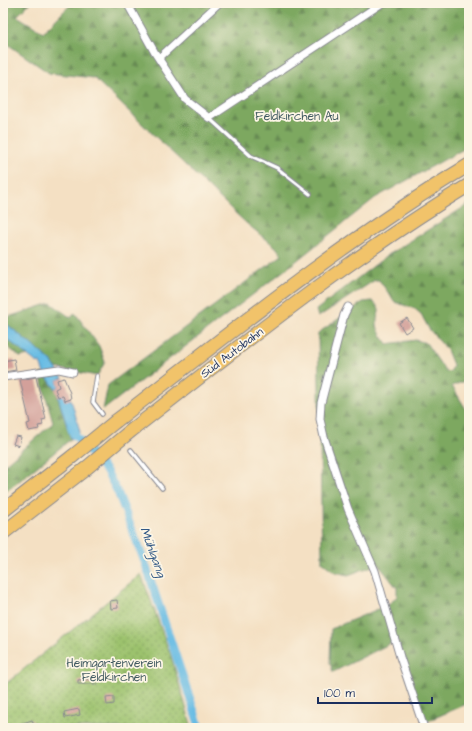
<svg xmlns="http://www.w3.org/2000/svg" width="472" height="731" viewBox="0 0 472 731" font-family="'Architects Daughter',sans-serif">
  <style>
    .forest { fill: url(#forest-firs); stroke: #4c6c5f }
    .garden { fill: url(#garden-dots); stroke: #5c7866 }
    .water { fill: #68bce4; stroke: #4276a1 }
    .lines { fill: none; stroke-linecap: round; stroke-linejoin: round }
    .canal { stroke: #68bce4; stroke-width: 8 }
    .building { fill: #d3a09a }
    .service-casing { stroke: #888890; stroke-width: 5.5 }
    .minor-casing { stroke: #888890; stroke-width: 9 }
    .motorway-casing { stroke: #888890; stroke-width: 15 }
    .service { stroke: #fff; stroke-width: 3.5 }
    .minor { stroke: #fff; stroke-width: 7 }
    .motorway { stroke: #f1c36a; stroke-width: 13 }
    .motorway-bridge-casing { stroke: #888890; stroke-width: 15; stroke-linecap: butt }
    .motorway-bridge { stroke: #f1c36a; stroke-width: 13 }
    .labels { text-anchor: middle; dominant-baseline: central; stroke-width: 3.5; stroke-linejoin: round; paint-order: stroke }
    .park-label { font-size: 12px; fill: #425b62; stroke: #fcf5e5 }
    .street-label { font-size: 12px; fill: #1b2f5e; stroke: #fcf5e5 }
    .water-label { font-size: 13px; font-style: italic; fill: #325986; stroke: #fcf5e5 }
  </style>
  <defs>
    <pattern id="forest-firs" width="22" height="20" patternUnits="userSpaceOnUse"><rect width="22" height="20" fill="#7da860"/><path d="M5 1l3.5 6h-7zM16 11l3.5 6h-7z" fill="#668952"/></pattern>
    <pattern id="garden-dots" width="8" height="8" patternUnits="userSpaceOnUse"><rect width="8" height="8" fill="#9cc26d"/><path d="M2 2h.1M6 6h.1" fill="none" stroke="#7e9e5d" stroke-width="1.8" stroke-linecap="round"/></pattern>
  </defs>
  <rect width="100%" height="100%" fill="#fcf5e5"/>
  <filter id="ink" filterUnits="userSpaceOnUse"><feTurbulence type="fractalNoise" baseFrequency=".025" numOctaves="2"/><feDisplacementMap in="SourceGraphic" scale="8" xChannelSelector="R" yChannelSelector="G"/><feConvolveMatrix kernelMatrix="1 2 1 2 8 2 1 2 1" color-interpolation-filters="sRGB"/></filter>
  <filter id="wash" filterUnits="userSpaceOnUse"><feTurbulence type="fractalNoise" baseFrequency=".012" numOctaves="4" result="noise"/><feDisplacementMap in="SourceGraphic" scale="16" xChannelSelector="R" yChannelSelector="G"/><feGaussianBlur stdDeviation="0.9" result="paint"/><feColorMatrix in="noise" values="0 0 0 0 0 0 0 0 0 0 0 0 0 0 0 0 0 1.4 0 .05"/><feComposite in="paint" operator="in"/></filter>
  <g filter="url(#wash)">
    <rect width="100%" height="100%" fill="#f4e0c3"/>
    <!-- forest -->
    <g class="forest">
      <polygon points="3,3 30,3 17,16 43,32 72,3 247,3 249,6 254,3 469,3 469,146 375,198 290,266 103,410 108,385 282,255 276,247 246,223 94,78 49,73 3,41"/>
      <path d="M469,204v175l-17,7 17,28v289l-44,19 -28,-82 -64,32 -3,-9 1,-34 59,-25 7,-8v-8l-19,-24 -30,11 -13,-3 -13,-10 -4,-229 45,-31 9,-1c13,10 4,11 5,22 0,8 6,14 10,21l29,-4 10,3 20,29 5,-1 2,-6 -6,-15 -18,-21 -8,-15 -6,-5 -20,-7 -16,-22h-4l-57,37 -2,-7 72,-55z"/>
      <polygon points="51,303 71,318 75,313 99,346 105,362 97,376 56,368 51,361 3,321 3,314 8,317"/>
      <polygon points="3,336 28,355 20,357 3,343"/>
      <polygon points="44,373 56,390 71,439 3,494 3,466 53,423 40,374"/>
    </g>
    <!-- garden -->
    <polygon class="garden" points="141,574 171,656 192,728 6,728 3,724 3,686"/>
    <!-- water -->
    <g class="water">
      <polygon points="3,321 51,361 63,378 57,380 59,387 55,388 44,373 40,363 36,362 3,336"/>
      <polygon points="63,396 65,400 71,399 80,432 71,439 58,397"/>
    </g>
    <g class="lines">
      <!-- canal -->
      <polyline class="canal" points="71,427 73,433 107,472 118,493 145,563 200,728"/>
    </g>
    <g id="blocks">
      <!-- building -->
      <g class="building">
        <polygon points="407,318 413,328 405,333 399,323"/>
        <polygon points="14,359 16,370 4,372 3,361"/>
        <polygon points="36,377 46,419 42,420 43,425 38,426 39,429 29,431 27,424 30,423 20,380"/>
        <polygon points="64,378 70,393 71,399 65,401 63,396 58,397 55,389 59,387 57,380"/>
        <polygon points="16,436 21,437 19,446 13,444"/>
        <polygon points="117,600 118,608 111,609 110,601"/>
        <polygon points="97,678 98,684 78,684 78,680"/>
        <polygon points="114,697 114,704 107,705 106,698"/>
        <polygon points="79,709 80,715 65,718 64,712"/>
        <polygon points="32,720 35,728 10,728 10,727"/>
      </g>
    </g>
  </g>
  <g filter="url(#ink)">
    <use href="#blocks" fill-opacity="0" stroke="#888890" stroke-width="1"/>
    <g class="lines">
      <defs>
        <g id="service">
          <polyline points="209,118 251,156 277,168 310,194"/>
          <polyline points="97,376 93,402 102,414"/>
          <polyline points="131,450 162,488"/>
        </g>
        <g id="minor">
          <polyline points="127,3 155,53 185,99 209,118 382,3"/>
          <polyline points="159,58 219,3"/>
          <polyline points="348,307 344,315 321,403 320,419 324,437 348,509 375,571 400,657 424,728"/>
          <polyline points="3,377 59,369 73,372"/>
        </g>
        <g id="motorway">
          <path d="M116,421c115,-89 229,-181 353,-256"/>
          <path d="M127,434c111,-87 222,-176 342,-249"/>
          <polyline points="3,511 73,456"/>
          <polyline points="3,533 84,470"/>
        </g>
      </defs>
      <!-- service casing -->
      <use href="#service" class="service-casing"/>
      <!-- minor casing -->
      <use href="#minor" class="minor-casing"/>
      <!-- motorway casing -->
      <use href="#motorway" class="motorway-casing"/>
      <!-- service -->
      <use href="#service" class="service"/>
      <!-- minor -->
      <use href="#minor" class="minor"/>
      <!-- motorway -->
      <use href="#motorway" class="motorway"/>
      <defs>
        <g id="motorway-bridge">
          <polyline points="73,456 116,421"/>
          <polyline points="84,470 127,434"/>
        </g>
      </defs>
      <!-- motorway-bridge casing -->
      <use href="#motorway-bridge" class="motorway-bridge-casing"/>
      <!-- motorway-bridge -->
      <use href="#motorway-bridge" class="motorway-bridge"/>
    </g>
  </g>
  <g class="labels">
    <!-- park labels -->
    <g class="park-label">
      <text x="297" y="116">Feldkirchen Au</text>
      <text x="114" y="663">Heimgartenverein<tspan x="114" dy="14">Feldkirchen</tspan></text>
    </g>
    <!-- street labels -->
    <g class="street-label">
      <text transform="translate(232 353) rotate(-37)">Süd Autobahn</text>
    </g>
    <!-- water labels -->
    <g class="water-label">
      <text transform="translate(153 552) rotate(70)">Mühlgang</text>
    </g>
  </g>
  <!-- margin -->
  <rect width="472" height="731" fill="none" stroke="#fcf5e5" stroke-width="16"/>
  <!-- scale -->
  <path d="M318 697v6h114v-6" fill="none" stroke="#1b2f5e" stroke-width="2"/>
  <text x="324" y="697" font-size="12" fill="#1b2f5e" stroke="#fcf5e5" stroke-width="3" paint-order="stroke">100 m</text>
</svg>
